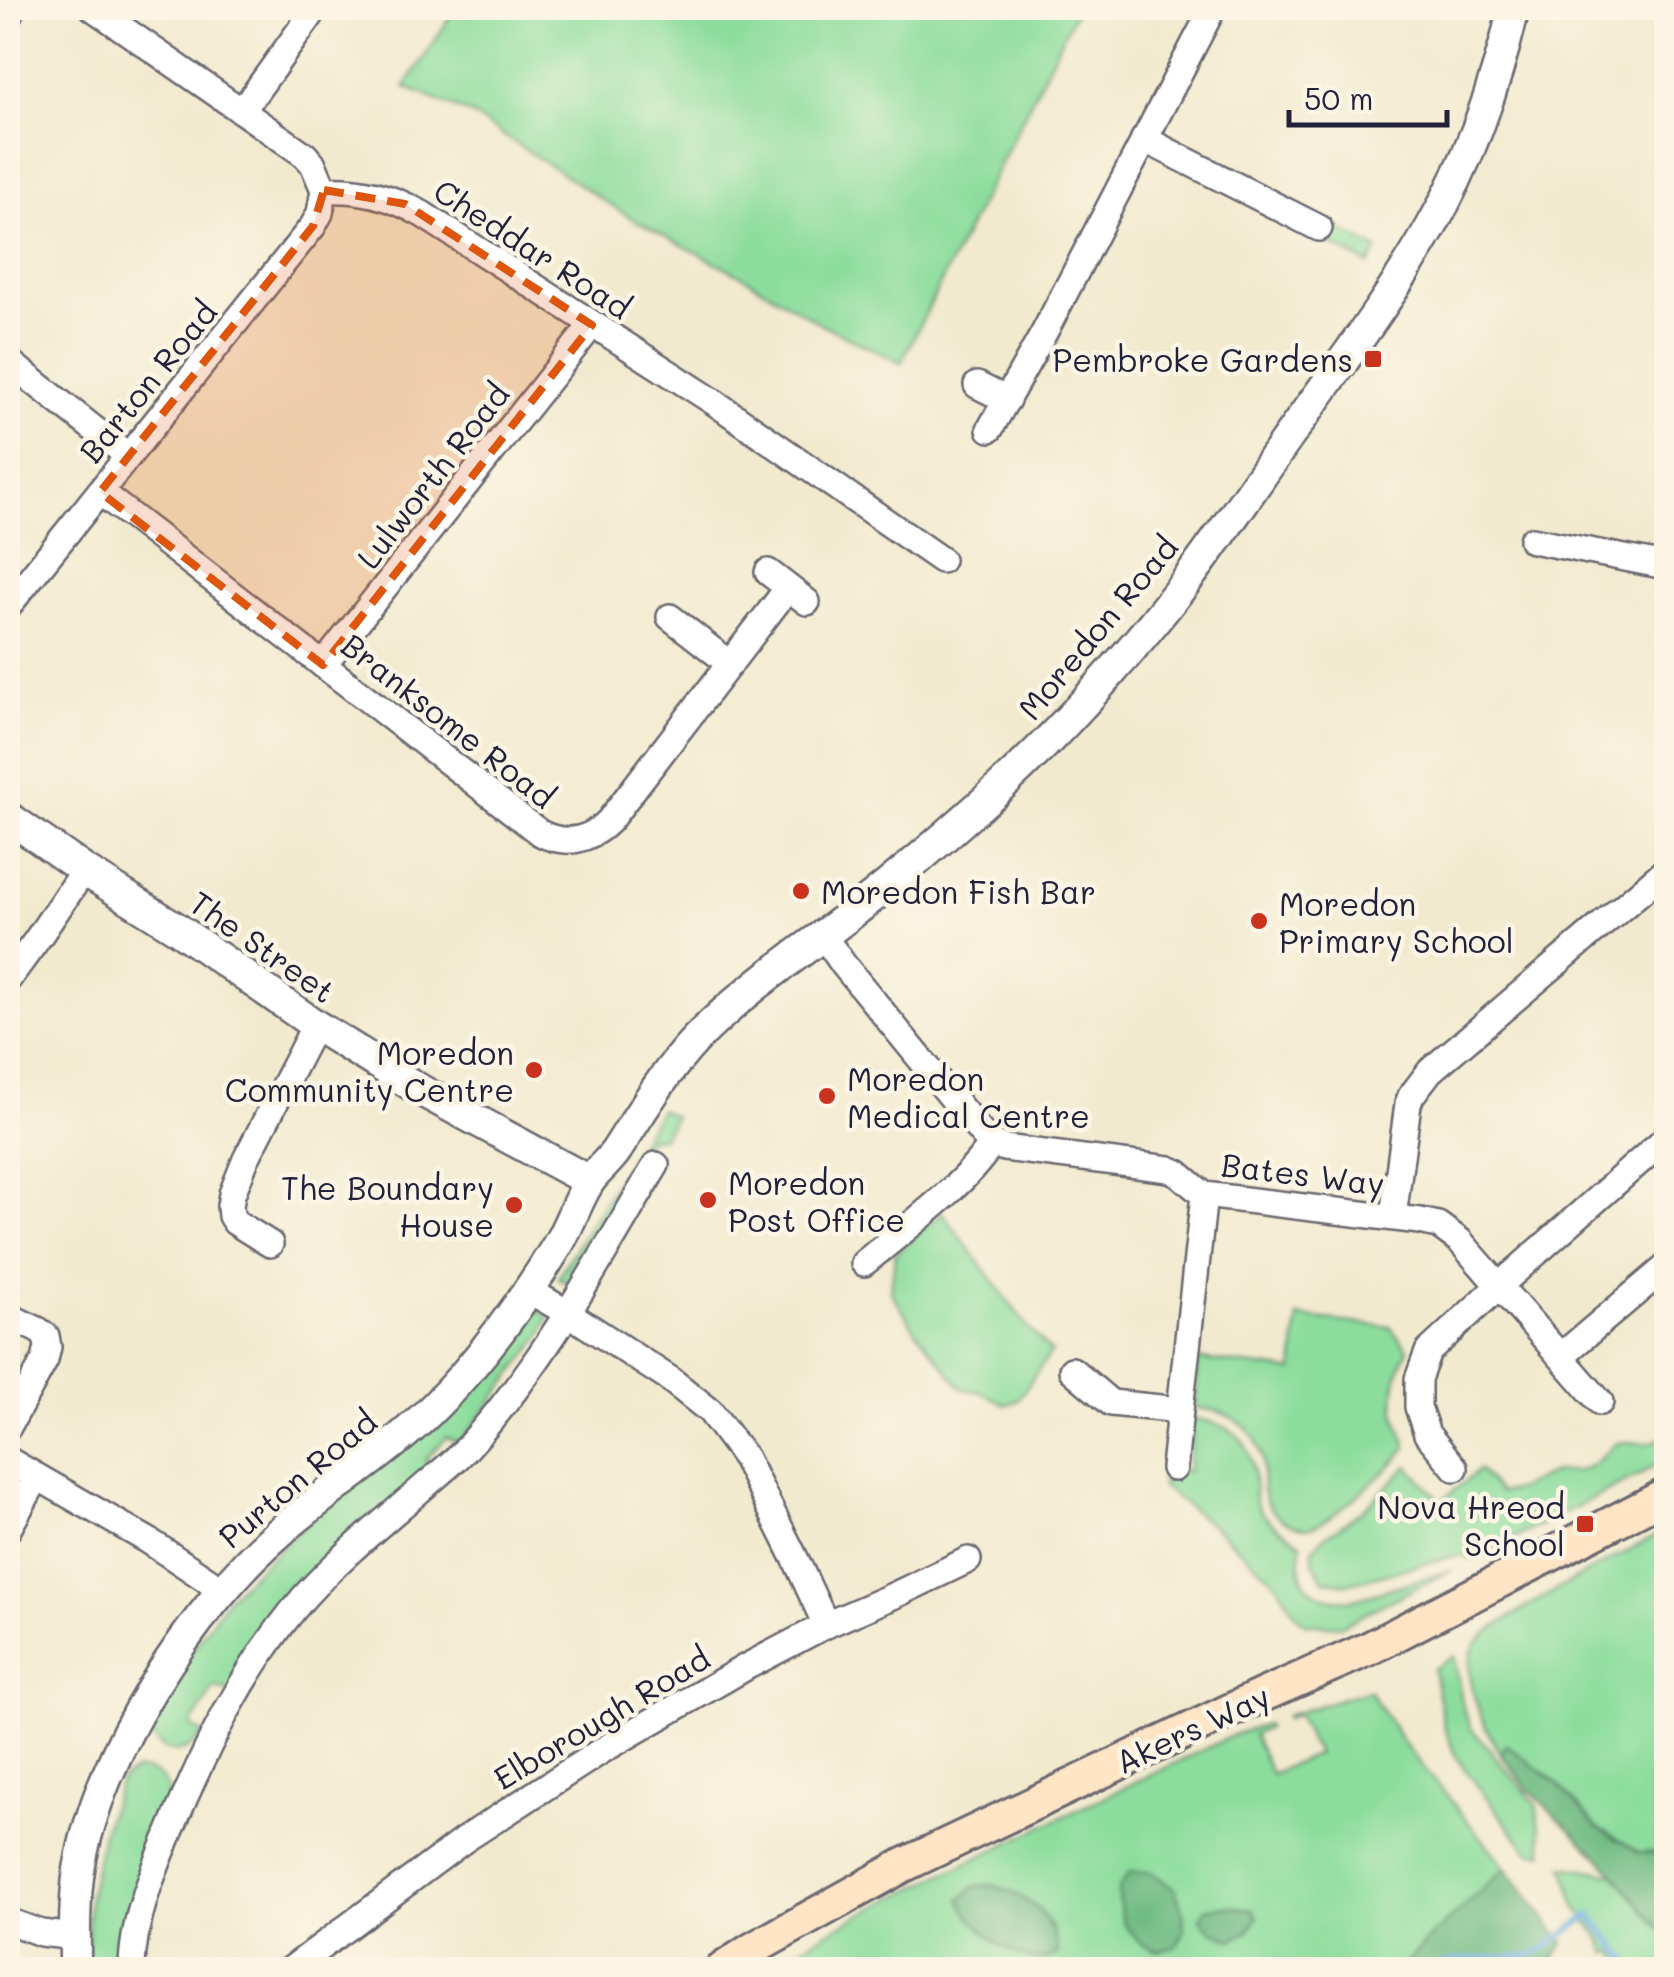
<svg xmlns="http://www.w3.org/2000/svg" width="1674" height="1977" viewBox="0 0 1674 1977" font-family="Mali,sans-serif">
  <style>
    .green { fill: #8cdd9d; stroke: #57806c; stroke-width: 2.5 }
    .forest { fill: #71bc84; stroke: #4a6f60; stroke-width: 2.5 }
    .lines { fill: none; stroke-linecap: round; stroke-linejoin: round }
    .stream { stroke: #70afe3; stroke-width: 6 }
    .minor-casing { stroke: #6b686f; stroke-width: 30 }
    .tertiary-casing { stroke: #6b686f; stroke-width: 35 }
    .secondary-casing { stroke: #6b686f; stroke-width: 38 }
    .minor { stroke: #fff; stroke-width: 25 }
    .tertiary { stroke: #fff; stroke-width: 30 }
    .secondary { stroke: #ffe4c6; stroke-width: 32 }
    .marked { fill: #de560e; fill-opacity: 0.2; stroke: #de560e; stroke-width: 8; stroke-dasharray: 20 12; stroke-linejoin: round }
    .poi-dot { fill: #c8321e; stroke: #fcf5e5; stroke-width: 4 }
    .labels { text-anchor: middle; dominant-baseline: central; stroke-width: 9; stroke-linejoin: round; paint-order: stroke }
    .street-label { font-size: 32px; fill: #22223b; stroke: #fcf5e5 }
    .poi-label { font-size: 32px; fill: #22223b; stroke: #fcf5e5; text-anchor: end }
  </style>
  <rect width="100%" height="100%" fill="#fcf5e5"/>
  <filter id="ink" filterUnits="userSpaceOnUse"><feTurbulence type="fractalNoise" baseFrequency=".01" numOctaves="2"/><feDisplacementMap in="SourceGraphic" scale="20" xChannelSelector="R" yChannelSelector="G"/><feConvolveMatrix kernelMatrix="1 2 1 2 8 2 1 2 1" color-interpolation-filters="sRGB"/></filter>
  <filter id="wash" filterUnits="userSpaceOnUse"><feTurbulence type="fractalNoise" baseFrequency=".0048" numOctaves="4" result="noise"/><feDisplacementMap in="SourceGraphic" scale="40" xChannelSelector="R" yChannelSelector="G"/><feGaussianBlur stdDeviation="2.25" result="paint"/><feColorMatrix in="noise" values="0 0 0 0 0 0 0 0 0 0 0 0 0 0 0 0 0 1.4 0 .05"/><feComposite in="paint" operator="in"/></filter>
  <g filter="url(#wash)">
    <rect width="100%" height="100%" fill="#f2eacf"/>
    <!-- green -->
    <g class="green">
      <polygon points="456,8 1077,8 901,363 821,324 744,277 634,220 470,114 405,87"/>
      <polygon points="1337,228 1378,250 1369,265 1329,243"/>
      <polygon points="660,1109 675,1117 662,1137 649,1138 634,1162 636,1177 584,1271 578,1267 567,1283 558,1277"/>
      <polygon points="942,1212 1029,1329 1051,1352 1017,1401 1006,1405 981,1392 963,1389 916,1331 891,1292 895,1254"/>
      <path d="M538,1310l6,2 5,6 -7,17 -82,109 -13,-7 -22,23 10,11 -206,221 -15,-5 -23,39 12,8c-10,15 -29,25 -45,10 -6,-6 -8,-16 -11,-24l81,-123 301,-284z"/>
      <path d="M1298,1317l92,10 18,22c-12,23 -18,49 -10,74 3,8 7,15 9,24 -12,18 -81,80 -101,81 -13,0 -32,-12 -38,-24 -9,-14 -4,-29 -6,-45 -5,-33 -36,-50 -67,-51l3,-49 95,12z"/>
      <path d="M1193,1418c39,8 57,17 61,60 1,11 -1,22 5,31 9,14 30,25 43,35 -9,40 12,59 52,55l98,-29 -112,56 -36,-3 -9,-10 -19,-31 -57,-51 -57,-44v-17l26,1z"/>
      <path d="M1666,1435v23l-28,18 -168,84 -6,-5 -14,2 -103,27 -23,-4 -11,-18v-14l11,-11 38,-26 46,-45 33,35 38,-31 20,23c23,-1 34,-13 54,-20 7,-3 16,-1 24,-2 16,-3 28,-18 40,-28 22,-5 24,8 49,-8z"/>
      <path d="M1666,1530v324l-27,-2 -42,-25 -41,-45 -53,-33 -1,7c-17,-26 -42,-78 -28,-110 10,-21 162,-99 192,-116z"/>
      <polygon points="1454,1656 1463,1708 1471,1728 1536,1804 1544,1853 1529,1852 1455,1756 1444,1725 1433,1669"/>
      <polygon points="1369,1690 1402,1741 1506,1868 1435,1933 1400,1969 766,1970 827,1932 891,1899 1236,1734 1266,1724 1267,1728 1253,1735 1271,1774 1317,1754 1297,1715 1286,1719 1285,1716"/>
      <path d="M136,1770c24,0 35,13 33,37l-44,162 -38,1 2,-75 14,-64 15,-46 5,-7z"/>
      <polygon points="1564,1866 1614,1874 1666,1936 1666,1969 1623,1969 1614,1951 1608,1954 1602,1940 1576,1907"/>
    </g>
    <!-- forest -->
    <g class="forest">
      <polygon points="1507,1745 1556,1782 1597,1827 1639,1852 1666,1854 1666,1936 1603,1861 1527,1788 1502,1756 1503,1749"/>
      <polygon points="1506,1868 1564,1943 1547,1969 1400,1969 1435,1933"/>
      <polygon points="1130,1872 1151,1872 1175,1889 1183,1912 1184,1933 1176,1947 1158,1951 1142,1944 1125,1925 1121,1913 1118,1888"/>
      <path d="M992,1885c37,12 60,27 66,68 -30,24 -86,-25 -98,-54l16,-13z"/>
      <polygon points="1225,1906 1253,1909 1258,1917 1249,1930 1233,1940 1211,1931 1200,1918 1206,1909"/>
    </g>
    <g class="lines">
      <!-- stream -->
      <polyline class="stream" points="1424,1970 1451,1961 1528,1956 1542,1950 1590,1915 1636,1970"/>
    </g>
  </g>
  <g filter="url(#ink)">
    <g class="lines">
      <defs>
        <g id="minor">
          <path d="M93,8l212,147 8,9 11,26c37,-2 66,6 98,24l292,188 227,158"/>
          <polyline points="8,15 13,8"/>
          <polyline points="242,111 316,8"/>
          <polyline points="1144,139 1319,228"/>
          <polyline points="8,361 128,456"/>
          <polyline points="977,385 1007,400"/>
          <polyline points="990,429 1045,331 1213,8"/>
          <path d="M100,492l440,341c25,13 49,8 69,-12l179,-233"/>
          <polyline points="1532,540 1666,566"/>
          <polyline points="768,572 807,602"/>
          <polyline points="8,606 313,226 320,213 324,190"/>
          <polyline points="670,617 730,664"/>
          <polyline points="323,665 592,325"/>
          <polyline points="823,935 843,964 982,1134 992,1143 1004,1148 1169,1169 1178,1173 1204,1195 1420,1221 1438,1225 1460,1241 1600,1402"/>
          <polyline points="8,979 36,941 84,870"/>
          <polyline points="1393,1217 1408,1104 1411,1096 1430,1071 1666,870"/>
          <polyline points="270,1244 235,1222 231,1216 230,1206 232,1194 246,1159 315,1025"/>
          <path d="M864,1263c39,-33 102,-78 128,-120"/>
          <polyline points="528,1290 568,1313 671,1380 710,1411 745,1458 796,1560 826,1625"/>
          <polyline points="8,1316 38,1330 46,1336 48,1347 45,1360 8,1427"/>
          <polyline points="1561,1356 1666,1267"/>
          <polyline points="1072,1370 1111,1403 1180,1410 1204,1195"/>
          <polyline points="8,1460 149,1541 221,1589"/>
          <polyline points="1174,1468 1180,1410"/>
          <polyline points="1455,1468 1427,1434 1418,1407 1418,1379 1428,1352 1500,1285 1666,1138"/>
          <polyline points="8,1529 37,1477"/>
          <polyline points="8,1921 41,1933 75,1937"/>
          <path d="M132,1970c0,-48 20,-95 38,-138 35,-84 75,-167 135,-236 37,-41 81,-76 123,-113 13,-11 27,-22 39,-35 77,-84 131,-186 189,-283"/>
          <polyline points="290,1970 464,1840 601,1751 746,1667 826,1625 895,1595 968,1560"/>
        </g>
        <g id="tertiary">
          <polyline points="8,817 84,870 178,929 315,1025 420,1090 589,1181"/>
          <path d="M75,1970c0,-34 -1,-67 4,-100 19,-117 113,-262 202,-339 50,-44 108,-78 155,-126 44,-44 89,-106 121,-159 13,-21 20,-47 34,-67 8,-10 18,-18 25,-28 25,-39 48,-78 80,-112 38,-39 82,-71 126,-103 60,-44 117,-94 173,-144 71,-65 134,-137 193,-213 33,-43 63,-89 94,-133 50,-71 105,-141 148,-217 40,-69 66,-144 84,-221"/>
        </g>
        <polyline id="secondary" points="721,1970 751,1950 904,1865 1265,1694 1368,1649 1666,1495"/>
      </defs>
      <!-- minor casing -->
      <use href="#minor" class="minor-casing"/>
      <!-- tertiary casing -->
      <use href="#tertiary" class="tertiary-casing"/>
      <!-- secondary casing -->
      <use href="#secondary" class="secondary-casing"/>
      <!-- minor -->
      <use href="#minor" class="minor"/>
      <!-- tertiary -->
      <use href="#tertiary" class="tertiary"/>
      <!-- secondary -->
      <use href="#secondary" class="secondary"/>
    </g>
  </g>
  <!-- marked area -->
  <path class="marked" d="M324,190l81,14 187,121 -269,340 -223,-173 213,-266z"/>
  <!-- markers -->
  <g class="poi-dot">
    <rect x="1363" y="349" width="20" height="20" rx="5"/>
    <circle cx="801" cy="891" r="10"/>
    <circle cx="1259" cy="921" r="10"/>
    <circle cx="534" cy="1070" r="10"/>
    <circle cx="827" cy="1096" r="10"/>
    <circle cx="708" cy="1200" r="10"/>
    <circle cx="514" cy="1205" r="10"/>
    <rect x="1575" y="1514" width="20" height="20" rx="5"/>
  </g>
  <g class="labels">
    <!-- street labels -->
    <g class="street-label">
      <text transform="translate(533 248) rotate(33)">Cheddar Road</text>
      <text transform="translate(147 381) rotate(-51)">Barton Road</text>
      <text transform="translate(432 475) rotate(-52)">Lulworth Road</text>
      <text transform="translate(1097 627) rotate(-50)">Moredon Road</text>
      <text transform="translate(449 720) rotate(38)">Branksome Road</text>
      <text transform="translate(263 946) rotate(35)">The Street</text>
      <text transform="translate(1303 1173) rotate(7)">Bates Way</text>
      <text transform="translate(297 1478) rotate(-40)">Purton Road</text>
      <text transform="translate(601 1717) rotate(-31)">Elborough Road</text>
      <text transform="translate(1192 1728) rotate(-25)">Akers Way</text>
    </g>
    <!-- poi labels -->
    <g class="poi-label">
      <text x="1353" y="359">Pembroke Gardens</text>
      <text x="821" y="891" text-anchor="start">Moredon Fish Bar</text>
      <text x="1279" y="903" text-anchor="start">Moredon<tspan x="1279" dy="37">Primary School</tspan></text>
      <text x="514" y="1052">Moredon<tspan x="514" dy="37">Community Centre</tspan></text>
      <text x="847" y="1078" text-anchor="start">Moredon<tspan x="847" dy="37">Medical Centre</tspan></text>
      <text x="728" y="1182" text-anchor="start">Moredon<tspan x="728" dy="37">Post Office</tspan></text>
      <text x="494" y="1187">The Boundary<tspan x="494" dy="37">House</tspan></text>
      <text x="1565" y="1506">Nova Hreod<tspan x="1565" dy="37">School</tspan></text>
    </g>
  </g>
  <!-- margin -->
  <rect width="1674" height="1977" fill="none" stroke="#fcf5e5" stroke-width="40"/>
  <!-- scale -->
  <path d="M1289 110v15h158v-15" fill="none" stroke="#22223b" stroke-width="5"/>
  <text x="1304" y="110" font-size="30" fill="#22223b" stroke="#fcf5e5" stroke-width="8" paint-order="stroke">50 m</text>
</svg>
